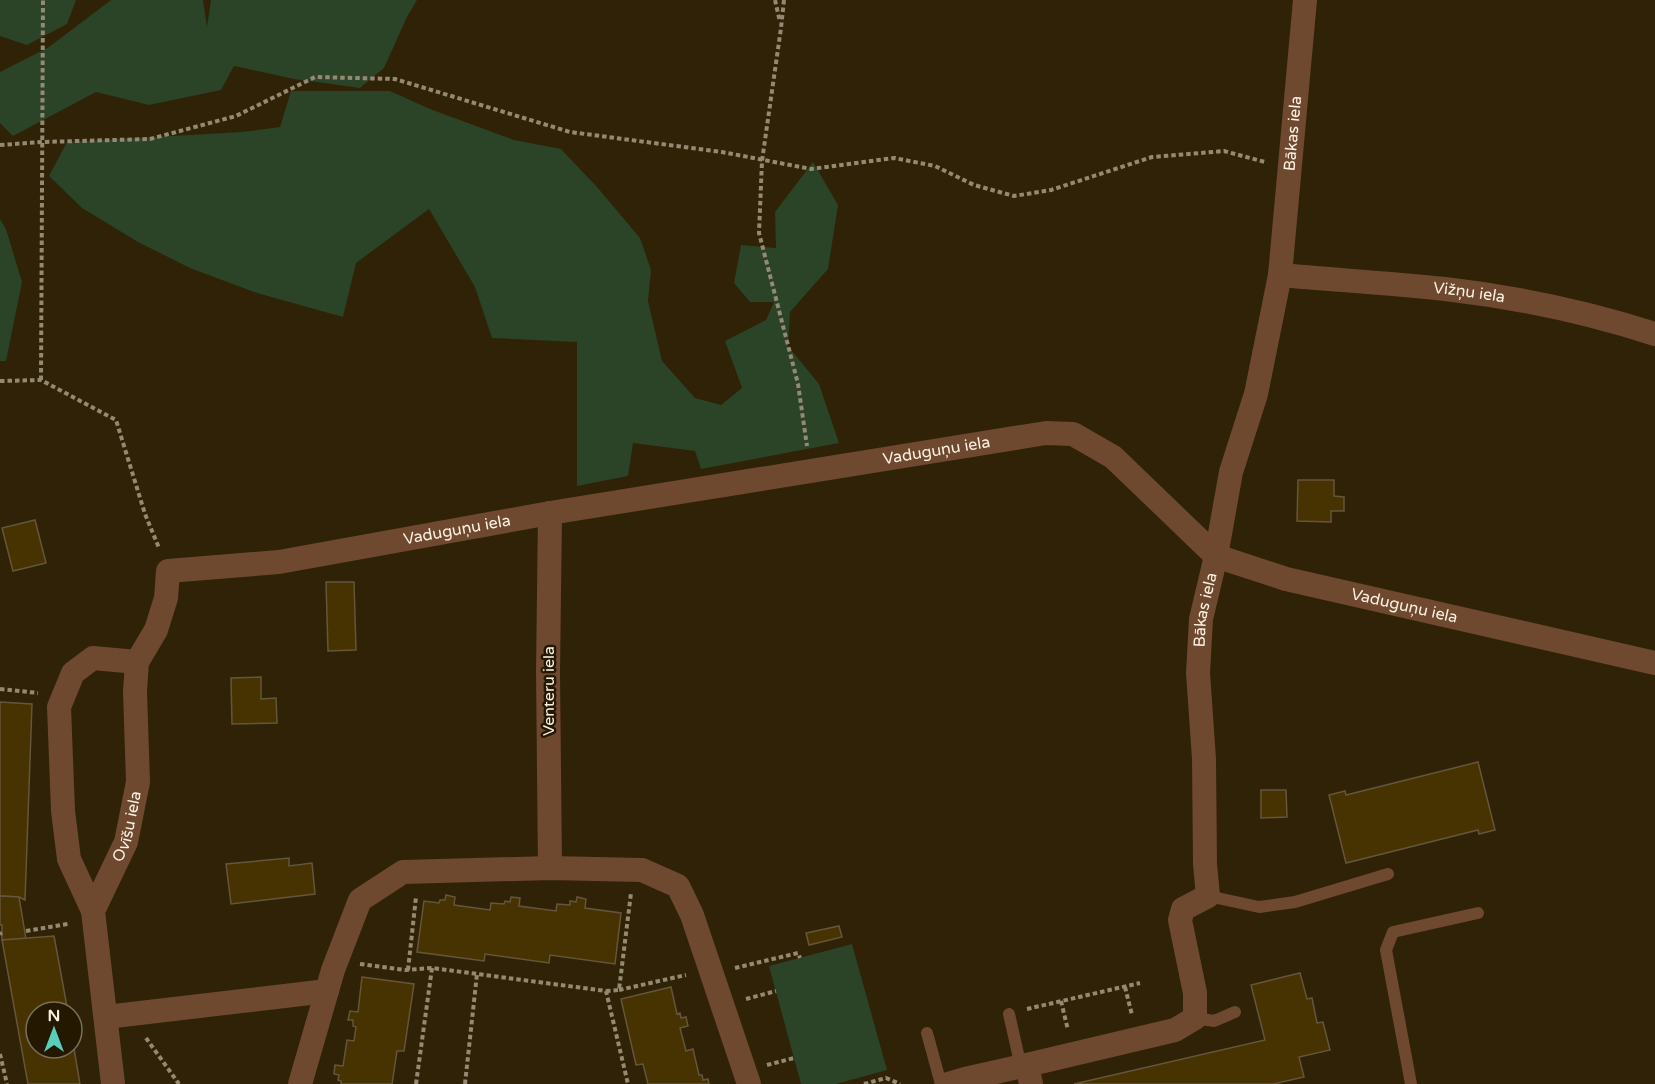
<svg xmlns="http://www.w3.org/2000/svg" width="1655" height="1084" viewBox="0 0 1655 1084" font-family="'Varela Round',sans-serif">
  <style>
    .green { fill: #2b4326 }
    .building { fill: #473201; stroke: #65563b; stroke-width: 1.5 }
    .lines { fill: none; stroke-linecap: round; stroke-linejoin: round }
    .path { stroke: #948973; stroke-width: 4; stroke-dasharray: 4.5 3; stroke-linecap: butt }
    .lane { stroke: #6f4830; stroke-width: 12 }
    .street { stroke: #6f4830; stroke-width: 24 }
    .labels { text-anchor: middle; dominant-baseline: central; stroke-width: 5; stroke-linejoin: round; paint-order: stroke }
    .street-label { font-size: 16px; fill: #faf1e1; stroke: #251800 }
  </style>
  <rect width="100%" height="100%" fill="#2f2206"/>
  <!-- green -->
  <g class="green">
    <polygon points="0,0 76,0 67,24 27,45 0,36"/>
    <polygon points="111,0 203,0 207,27 211,0 417,0 407,17 384,68 360,88 294,79 234,66 221,90 149,105 96,92 13,136 0,123 0,72 49,47"/>
    <polygon points="291,91 390,91 430,109 514,140 561,149 597,187 640,238 651,270 648,301 662,361 695,398 721,405 742,388 725,341 766,320 774,302 750,302 734,283 741,245 776,248 775,212 813,162 838,205 828,269 790,312 788,346 819,384 839,443 701,469 695,451 633,443 628,476 577,486 577,342 492,338 475,287 429,209 356,263 343,317 257,293 190,268 138,242 82,208 49,176 67,142 242,132 280,127"/>
    <polygon points="0,219 6,229 22,282 6,361 0,361"/>
    <polygon points="852,944 887,1070 836,1084 801,1084 769,966"/>
  </g>
  <!-- building -->
  <g class="building">
    <polygon points="1298,480 1334,480 1334,496 1344,497 1344,511 1331,511 1331,522 1297,521"/>
    <polygon points="35,520 46,563 13,571 2,528"/>
    <polygon points="326,582 354,582 356,650 328,651"/>
    <polygon points="261,677 261,699 276,698 277,723 232,724 231,678"/>
    <polygon points="0,702 32,704 25,900 19,897 0,896"/>
    <polygon points="1478,762 1495,830 1479,834 1478,830 1346,863 1329,795 1345,791 1346,795"/>
    <polygon points="1261,790 1286,790 1287,817 1261,818"/>
    <polygon points="289,858 289,866 312,863 315,894 231,904 226,864"/>
    <polygon points="446,895 455,897 454,905 490,910 491,903 504,904 505,901 510,902 511,897 520,898 519,906 556,911 557,904 570,905 570,901 576,902 577,897 586,899 585,908 621,913 615,964 550,955 549,963 485,954 484,961 417,952 424,901 439,903 440,900 445,900"/>
    <polygon points="0,896 19,897 26,939 2,940 2,925 0,925"/>
    <polygon points="839,926 842,937 809,945 806,933"/>
    <polygon points="54,936 68,1012 36,1012 36,1048 72,1048 72,1037 80,1084 28,1084 2,940"/>
    <polygon points="1300,973 1307,999 1312,998 1317,1023 1323,1022 1330,1050 1299,1057 1304,1077 1273,1084 1074,1084 1265,1040 1251,985"/>
    <polygon points="362,977 414,984 404,1051 397,1051 392,1084 341,1084 341,1081 338,1080 339,1075 334,1074 335,1065 343,1066 347,1040 354,1041 356,1027 353,1026 353,1020 348,1020 350,1011 358,1012"/>
    <polygon points="671,987 677,1014 680,1013 681,1018 686,1017 688,1026 680,1028 686,1051 693,1049 699,1075 702,1075 703,1080 708,1079 709,1084 648,1084 643,1064 636,1065 621,999"/>
  </g>
  <g class="lines">
    <!-- path -->
    <g class="path">
      <polyline points="775,0 780,22"/>
      <polyline points="784,0 781,28 762,161 759,233 798,384 807,446"/>
      <polyline points="0,145 42,142 150,139 236,116 315,77 395,79 570,132 722,152 811,169 894,158 935,166 974,185 1014,196 1051,190 1152,157 1224,151 1265,162"/>
      <polyline points="41,380 43,0"/>
      <polyline points="0,381 41,380 116,420 145,514 159,548"/>
      <polyline points="0,689 38,693"/>
      <polyline points="26,931 68,924"/>
      <polyline points="0,934 2,933"/>
      <polyline points="360,964 405,970 432,968 606,991 628,1084"/>
      <polyline points="735,968 798,953 800,958"/>
      <polyline points="408,970 416,897"/>
      <polyline points="1125,987 1132,1015"/>
      <polyline points="619,990 686,975"/>
      <polyline points="606,991 619,990 631,893"/>
      <polyline points="746,999 776,991"/>
      <polyline points="1061,1001 1068,1030"/>
      <polyline points="1027,1009 1140,983"/>
      <polyline points="146,1038 179,1084"/>
      <polyline points="0,1054 7,1084"/>
      <polyline points="767,1065 794,1058"/>
      <polyline points="416,1084 432,968"/>
      <polyline points="465,1084 477,974"/>
      <polyline points="864,1084 886,1078 900,1084"/>
    </g>
    <!-- lane -->
    <g class="lane">
      <polyline points="1208,896 1259,907 1295,902 1388,874"/>
      <polyline points="1009,1014 1021,1067"/>
      <polyline points="1195,1018 1214,1021 1235,1012"/>
      <polyline points="927,1033 941,1084"/>
      <polyline points="1411,1084 1386,950 1393,932 1478,913"/>
    </g>
    <!-- street -->
    <g class="street">
      <path id="s1" d="M1280,275c55,5 110,8 165,14 70,8 142,23 210,45"/>
      <polyline points="550,868 548,672 550,513"/>
      <polyline points="93,911 69,859 63,811 59,707 73,673 93,658 137,662"/>
      <polyline points="106,1017 327,991"/>
      <path id="s2" d="M113,1084l-20,-173 33,-69 12,-60 -3,-91 2,-29 19,-32 10,-32 2,-27 111,-9 271,-49 496,-80 27,1 40,23 103,99 70,23 369,84"/>
      <polyline points="300,1084 333,970 360,900 403,872 550,868 642,870 678,886 692,915 749,1084"/>
      <polyline points="948,1084 965,1079 1027,1065"/>
      <path id="s3" d="M1031,1084l-4,-19 148,-35 20,-12v-25l-15,-73 3,-11 25,-13 -3,-32 -1,-105 -6,-86 3,-54 15,-63 15,-84 25,-78 24,-119 25,-275"/>
    </g>
  </g>
  <g class="labels">
    <!-- street labels -->
    <g class="street-label">
      <text stroke="none"><textPath href="#s3" startOffset="1107">Bākas iela</textPath></text>
      <text stroke="none"><textPath href="#s1" startOffset="190">Vižņu iela</textPath></text>
      <text stroke="none"><textPath href="#s2" startOffset="1308">Vaduguņu iela</textPath></text>
      <text stroke="none"><textPath href="#s2" startOffset="822">Vaduguņu iela</textPath></text>
      <text stroke="none"><textPath href="#s2" startOffset="1830">Vaduguņu iela</textPath></text>
      <text stroke="none"><textPath href="#s3" startOffset="621">Bākas iela</textPath></text>
      <text transform="translate(549 691) rotate(-90)">Venteru iela</text>
      <text stroke="none"><textPath href="#s2" startOffset="266">Ovīšu iela</textPath></text>
    </g>
  </g>
  <!-- north arrow -->
  <g transform="translate(54 1030)"><circle r="28" fill="#251800" stroke="#7a6f5a" stroke-width="1.5"/>
  <path d="M0-4.5L10 22L0 15L-10 22Z" fill="#5acebd"/>
  <text y="-9" font-size="16" font-weight="bold" text-anchor="middle" fill="#faf1e1">N</text>
  </g>
</svg>
